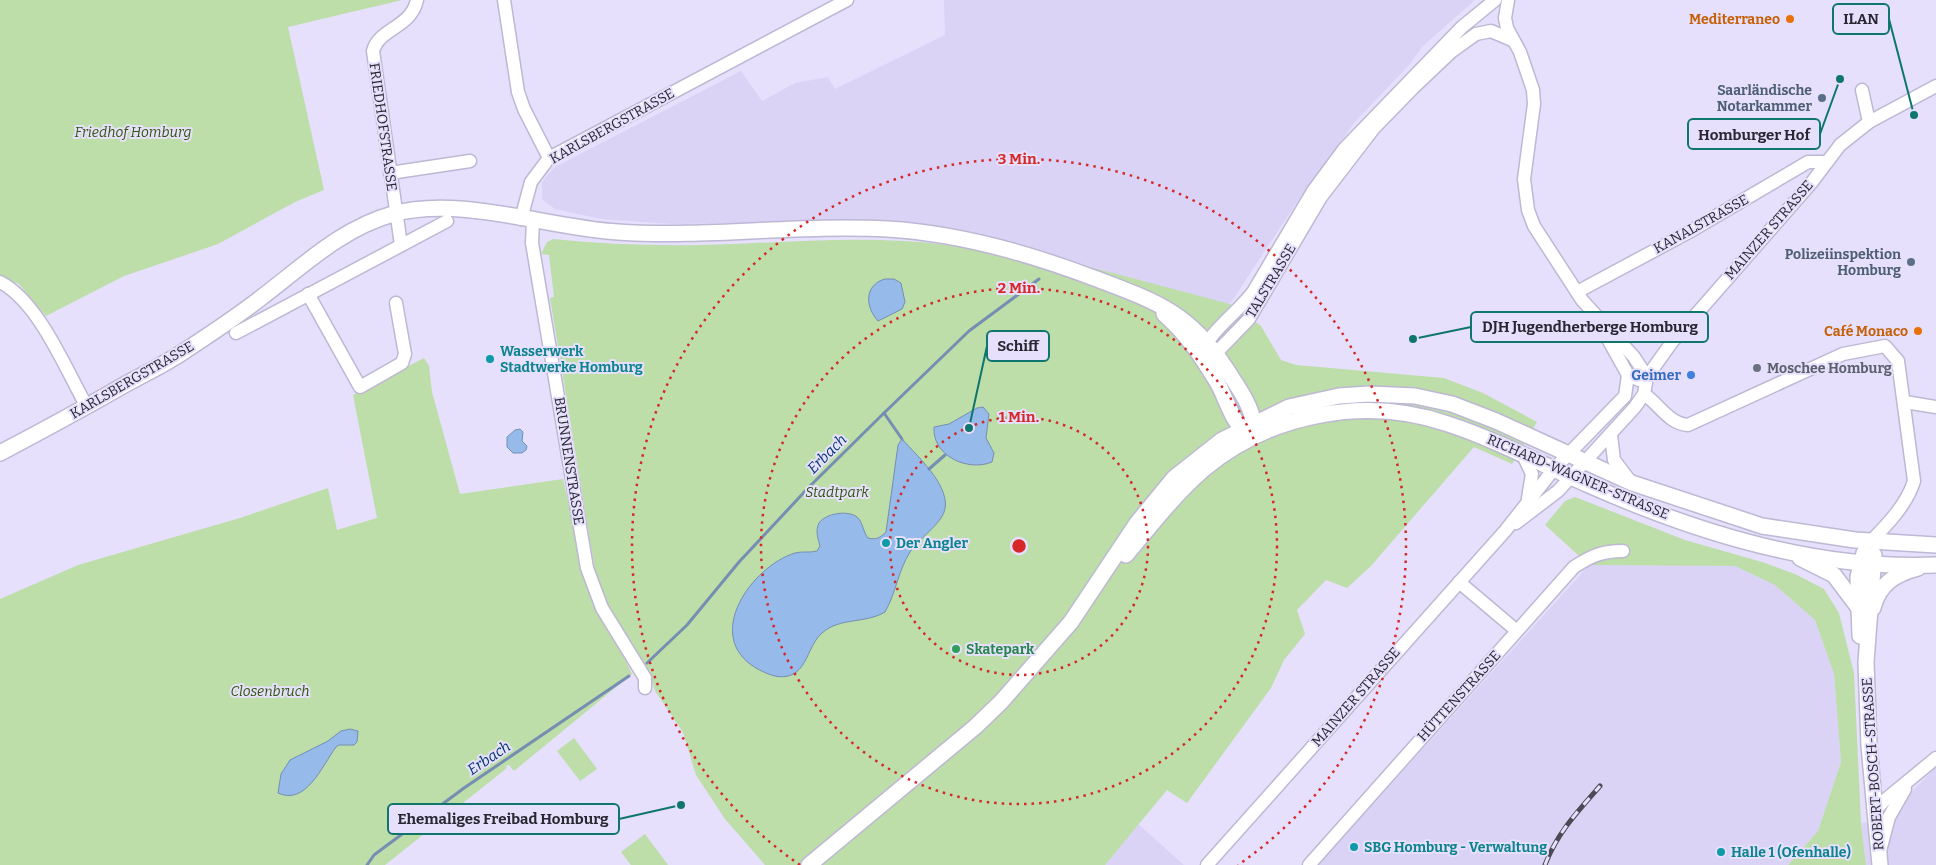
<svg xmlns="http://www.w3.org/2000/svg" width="1936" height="865" viewBox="0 0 1936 865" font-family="Bitter,serif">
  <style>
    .built { fill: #dbd3f6 }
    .green { fill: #bddda9 }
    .water { fill: #96baea; stroke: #758eb2 }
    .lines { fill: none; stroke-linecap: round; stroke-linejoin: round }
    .stream { stroke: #758eb2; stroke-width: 3 }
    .minor-casing { stroke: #bdb8d3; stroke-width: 15 }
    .major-casing { stroke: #bdb8d3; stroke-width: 18 }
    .minor { stroke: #fff; stroke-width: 12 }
    .major { stroke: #fff; stroke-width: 15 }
    .rail-casing { stroke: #4d4a57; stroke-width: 5 }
    .rail { stroke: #e6e0fc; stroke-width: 3; stroke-dasharray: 9; stroke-linecap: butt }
    .ring { fill: none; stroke: #d62828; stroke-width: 2.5; stroke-dasharray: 2.5 5 }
    .food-dot { fill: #e8710a; stroke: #e6e0fc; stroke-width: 2 }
    .service-dot { fill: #5c6f8a; stroke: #e6e0fc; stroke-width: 2 }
    .culture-dot { fill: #0f9aa8; stroke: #e6e0fc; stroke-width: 2 }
    .worship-dot { fill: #6b7280; stroke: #e6e0fc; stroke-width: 2 }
    .shop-dot { fill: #3f7fe0; stroke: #e6e0fc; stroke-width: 2 }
    .leisure-dot { fill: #2e9e5b; stroke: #e6e0fc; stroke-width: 2 }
    .labels { text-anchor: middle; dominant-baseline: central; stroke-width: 4; stroke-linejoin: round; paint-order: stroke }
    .food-label { font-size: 14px; font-weight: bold; fill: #c56008; stroke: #e6e0fc; text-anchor: end }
    .service-label { font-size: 14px; font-weight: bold; fill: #4e5e75; stroke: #e6e0fc; text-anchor: end }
    .street-label { font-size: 14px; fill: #292731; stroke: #e6e0fc }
    .park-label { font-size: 14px; font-style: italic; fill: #30560b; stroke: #e6e0fc }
    .culture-label { font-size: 14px; font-weight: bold; fill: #0d838f; stroke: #e6e0fc; text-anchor: start }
    .worship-label { font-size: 14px; font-weight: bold; fill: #5b616d; stroke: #e6e0fc; text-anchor: start }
    .shop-label { font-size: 14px; font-weight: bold; fill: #366cbe; stroke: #e6e0fc; text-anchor: end }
    .leisure-label { font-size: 14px; font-weight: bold; fill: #27864d; stroke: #e6e0fc; text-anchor: start }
    .water-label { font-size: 15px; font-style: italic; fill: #053871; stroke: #e6e0fc }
    .centre { fill: #d62828; stroke: #e6e0fc; stroke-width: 2.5 }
    .ring-label { font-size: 15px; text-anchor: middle; font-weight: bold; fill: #d62828; stroke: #e6e0fc; stroke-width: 4; stroke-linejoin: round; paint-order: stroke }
    .leader { fill: none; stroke: #0f766e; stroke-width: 2 }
    .callout-dot { fill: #0f766e; stroke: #e6e0fc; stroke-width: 2 }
    .callout { fill: #e6e0fc; stroke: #0f766e; stroke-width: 2 }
    .callout-label { font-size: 15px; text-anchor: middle; font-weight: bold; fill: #292731 }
  </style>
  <rect width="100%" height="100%" fill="#e6e0fc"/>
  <!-- built -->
  <g class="built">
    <polygon points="944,0 1475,0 1423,46 1409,65 1355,122 1299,199 1230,304 1145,283 998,238 956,228 899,221 674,224 601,219 555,209 542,199 542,182 555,167 741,71 762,101 795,83 828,77 835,89 945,35"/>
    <polygon points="1684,564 1735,566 1775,585 1815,620 1834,674 1841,762 1818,831 1788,865 1318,865 1589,565"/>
    <polygon points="1936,767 1936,865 1866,865 1861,823 1895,819 1909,795"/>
    <polygon points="1138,824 1184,865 1105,865"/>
  </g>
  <!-- green -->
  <g class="green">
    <polygon points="0,0 402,0 288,27 324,190 295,202 218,244 124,276 46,316 19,284 0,275"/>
    <path d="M553,239c49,5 98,7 148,6 82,-2 165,-11 247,0 40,6 79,19 117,31l14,-12 151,40 31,22 20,34 15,5 148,13 39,15 54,29 -25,42 -38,-17 -104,120 -23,21 -21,-8 -29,30 8,24 -21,26 -13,28 -84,115 -20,-13 -62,75h-340l-40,-46 -29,-44 -13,-43 -28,-41 -5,-18 -28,-40 -24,-44 -48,-291 4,-1 -5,-42 -8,-1 6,-12z"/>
    <polygon points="424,358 429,366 432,392 460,494 563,479 586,579 632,674 514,771 509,765 506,766 507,768 385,865 0,865 0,599 78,565 240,518 328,488 337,530 377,518 353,395"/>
    <polygon points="1575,497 1685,540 1762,562 1795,574 1824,589 1839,613 1854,673 1861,823 1866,865 1788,865 1818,831 1841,762 1834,674 1815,620 1775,585 1735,566 1589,565 1545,525 1565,501"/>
    <polygon points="574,738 597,769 580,781 557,751"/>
    <polygon points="645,834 668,865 631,865 621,852"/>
  </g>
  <!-- water -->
  <g class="water">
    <path d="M885,279h9l7,4 4,19 -3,7 -24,12c-13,-14 -14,-36 7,-42z"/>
    <path d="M983,407l6,7 -3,24 8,15 -2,9c-24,10 -60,-6 -58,-35l15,-3 28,-16z"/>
    <polygon points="520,429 523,432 522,441 527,446 526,450 522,453 513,453 507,447 507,437 515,430"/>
    <path d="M902,439c16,18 57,54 39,79 -9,13 -23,22 -31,34 -12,19 -14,41 -25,60 -20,12 -45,5 -63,21 -14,12 -15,39 -34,43 -11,3 -23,-3 -32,-8 -54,-32 -4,-102 39,-115 7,-2 15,0 22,-2l3,-5c-2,-7 -5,-16 -1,-23 7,-10 29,-13 38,-6 6,5 6,15 11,21 8,2 12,0 18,-6l12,-87z"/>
    <path d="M350,729l8,2 -1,11 -3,3h-15l-3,2c-14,19 -30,59 -58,46l3,-19 9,-14 38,-19 13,-10z"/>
  </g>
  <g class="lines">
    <!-- stream -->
    <g class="stream">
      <polyline points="884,413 902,439"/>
      <polyline points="929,469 945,455"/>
      <polyline points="647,663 687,625 739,562 809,487 884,413 969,331 1039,279"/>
      <polyline points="367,865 374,855 464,788 629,676"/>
    </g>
    <defs>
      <g id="minor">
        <polyline points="504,0 518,92 524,109 549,158"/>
        <path d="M1495,0l-33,27 -118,122 -31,42 -60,101c-14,19 -46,42 -52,63l15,-2 33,-34 72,-122 53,-69 39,-40 38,-36 25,-18 15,-3 21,9"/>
        <polyline points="1508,0 1505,18 1507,28 1520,52 1533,90 1534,104 1524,179 1528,210 1534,226 1582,300 1634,357 1647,377"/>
        <polyline points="1862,90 1869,122"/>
        <polyline points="390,173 470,161"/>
        <polyline points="521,219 531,182 549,158 847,0"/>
        <polyline points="533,221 532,243 587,568 602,608 645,678 645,688"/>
        <path d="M401,245l-28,-194c6,-23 38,-23 44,-51"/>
        <path d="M0,282c39,20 66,88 87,125"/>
        <polyline points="1577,292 1689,232 1808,162 1827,162"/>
        <polyline points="308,294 360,387 402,363 405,354 396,303"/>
        <polyline points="1604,332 1628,375 1639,380 1647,377"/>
        <polyline points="236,333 447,221"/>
        <path d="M1644,394c15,10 25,30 44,31l155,-71 42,-8 13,15 16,120c-7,23 -26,43 -43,60"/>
        <polyline points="1905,402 1936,407"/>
        <polyline points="1611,435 1614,460 1630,481"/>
        <polyline points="1522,453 1532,474 1528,498"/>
        <polyline points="1516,523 1558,491 1635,407 1644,394 1647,377 1672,342 1812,182 1840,145 1869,122 1936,86"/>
        <polyline points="1459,582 1517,631"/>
        <polyline points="1874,812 1885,800 1936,758"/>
        <polyline points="1880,851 1889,817 1905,789"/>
        <polyline points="1207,865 1505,531 1554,469 1625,396 1628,375"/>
        <path d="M1309,865l265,-298c17,-11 28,-16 49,-16"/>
      </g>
      <g id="major">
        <path d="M1164,314c22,19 38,43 53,68 10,17 15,42 32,53"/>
        <path d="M0,453c38,-20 75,-40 112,-61 25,-15 51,-26 74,-42 26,-17 52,-34 76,-53 41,-31 80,-69 131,-83 66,-19 156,14 225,18 90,6 180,-8 269,-3 71,4 141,24 207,49 60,23 94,33 131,89 12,19 35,48 27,70"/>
        <path d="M1126,555c25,-30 49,-61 78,-86 67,-56 162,-73 244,-45 49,16 95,41 143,62 107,47 226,84 345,79"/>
        <polyline points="1874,555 1866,662 1869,746 1880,865"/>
        <polyline points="1800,558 1834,575 1858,607"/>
        <path d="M1873,608c6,-24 22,-34 45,-40"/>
        <polyline points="1860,636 1858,577 1864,553"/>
        <polyline points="809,865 975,727 1001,702 1071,622 1137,523 1174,478 1222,440 1289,407 1339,396 1369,394 1415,396 1452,404 1496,421 1632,483 1762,526 1855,540 1936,545"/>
      </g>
    </defs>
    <!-- minor casing -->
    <use href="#minor" class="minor-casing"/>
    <!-- major casing -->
    <use href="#major" class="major-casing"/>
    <!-- minor -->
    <use href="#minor" class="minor"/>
    <!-- major -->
    <use href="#major" class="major"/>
    <defs>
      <path id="rail" d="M1545,865c12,-32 33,-54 55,-79"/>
    </defs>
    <!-- rail casing -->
    <use href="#rail" class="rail-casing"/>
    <!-- rail -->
    <use href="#rail" class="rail"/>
  </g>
  <!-- distance rings -->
  <g class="ring">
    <circle cx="1019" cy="546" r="129"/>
    <circle cx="1019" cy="546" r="258"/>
    <path d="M800 865A387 387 0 1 1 1238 865"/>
  </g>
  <!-- markers -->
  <g class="food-dot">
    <circle cx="1790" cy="19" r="5"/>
    <circle cx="1918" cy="331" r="5"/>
  </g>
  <g class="service-dot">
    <circle cx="1822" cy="98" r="5"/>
    <circle cx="1911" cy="262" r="5"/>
  </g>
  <g class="culture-dot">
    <circle cx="490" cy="359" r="5"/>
    <circle cx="886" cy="543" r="5"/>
    <circle cx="1354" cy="847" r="5"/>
    <circle cx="1721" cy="852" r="5"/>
  </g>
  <circle class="worship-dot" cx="1757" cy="368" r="5"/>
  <circle class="shop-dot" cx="1691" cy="375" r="5"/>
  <circle class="leisure-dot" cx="956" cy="649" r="5"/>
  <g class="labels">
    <!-- food labels -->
    <g class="food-label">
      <text x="1780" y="19">Mediterraneo</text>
      <text x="1908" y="331">Café Monaco</text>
    </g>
    <!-- service labels -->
    <g class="service-label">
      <text x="1812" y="90">Saarländische<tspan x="1812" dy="16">Notarkammer</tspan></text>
      <text x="1901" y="254">Polizeiinspektion<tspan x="1901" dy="16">Homburg</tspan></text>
    </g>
    <!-- street labels -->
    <g class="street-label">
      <text transform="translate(612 126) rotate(-29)">KARLSBERGSTRASSE</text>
      <text transform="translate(383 127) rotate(82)">FRIEDHOFSTRASSE</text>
      <text transform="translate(1701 224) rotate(-29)">KANALSTRASSE</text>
      <text transform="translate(1769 230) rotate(-49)">MAINZER STRASSE</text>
      <text transform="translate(1271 281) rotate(-59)">TALSTRASSE</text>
      <text transform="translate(132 380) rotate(-30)">KARLSBERGSTRASSE</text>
      <text transform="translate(569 461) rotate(81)">BRUNNENSTRASSE</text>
      <text transform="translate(1578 477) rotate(23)">RICHARD-WAGNER-STRASSE</text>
      <text transform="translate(1459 696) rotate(-48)">HÜTTENSTRASSE</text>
      <text transform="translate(1356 697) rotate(-49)">MAINZER STRASSE</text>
      <text transform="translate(1873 764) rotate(-94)">ROBERT-BOSCH-STRASSE</text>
    </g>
    <!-- park labels -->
    <g class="park-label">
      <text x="133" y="132">Friedhof Homburg</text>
      <text x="837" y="492">Stadtpark</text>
      <text x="270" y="691">Closenbruch</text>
    </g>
    <!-- culture labels -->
    <g class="culture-label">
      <text x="500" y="351">Wasserwerk<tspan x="500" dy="16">Stadtwerke Homburg</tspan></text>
      <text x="896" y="543">Der Angler</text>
      <text x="1364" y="847">SBG Homburg - Verwaltung</text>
      <text x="1731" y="852">Halle 1 (Ofenhalle)</text>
    </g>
    <!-- worship labels -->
    <g class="worship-label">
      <text x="1767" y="368">Moschee Homburg</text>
    </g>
    <!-- shop labels -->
    <g class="shop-label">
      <text x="1681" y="375">Geimer</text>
    </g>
    <!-- leisure labels -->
    <g class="leisure-label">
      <text x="966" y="649">Skatepark</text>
    </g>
    <!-- water labels -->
    <g class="water-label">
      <text transform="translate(827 454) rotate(-45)">Erbach</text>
      <text transform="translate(489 758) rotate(-34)">Erbach</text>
    </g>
  </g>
  <circle cx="1019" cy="546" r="8" class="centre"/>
  <g class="ring-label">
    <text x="1019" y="164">3 Min.</text>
    <text x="1019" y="293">2 Min.</text>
    <text x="1019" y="422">1 Min.</text>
  </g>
  <!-- callouts -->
  <path class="leader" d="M1914 115L1889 19M1840 79L1820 134M1413 339L1471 327M969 428L987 346M681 805L619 819"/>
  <g class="callout-dot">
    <circle cx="1914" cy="115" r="5"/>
    <circle cx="1840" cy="79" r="5"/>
    <circle cx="1413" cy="339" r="5"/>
    <circle cx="969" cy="428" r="5"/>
    <circle cx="681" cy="805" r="5"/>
  </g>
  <g class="callout">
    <rect x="1833" y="4" width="56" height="30" rx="5"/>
    <rect x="1688" y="119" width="132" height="30" rx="5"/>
    <rect x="1471" y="312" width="237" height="30" rx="5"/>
    <rect x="987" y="331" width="62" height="30" rx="5"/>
    <rect x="388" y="804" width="231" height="30" rx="5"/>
  </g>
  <g class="callout-label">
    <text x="1861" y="24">ILAN</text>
    <text x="1754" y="140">Homburger Hof</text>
    <text x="1590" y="332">DJH Jugendherberge Homburg</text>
    <text x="1018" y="351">Schiff</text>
    <text x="503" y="824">Ehemaliges Freibad Homburg</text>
  </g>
</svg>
